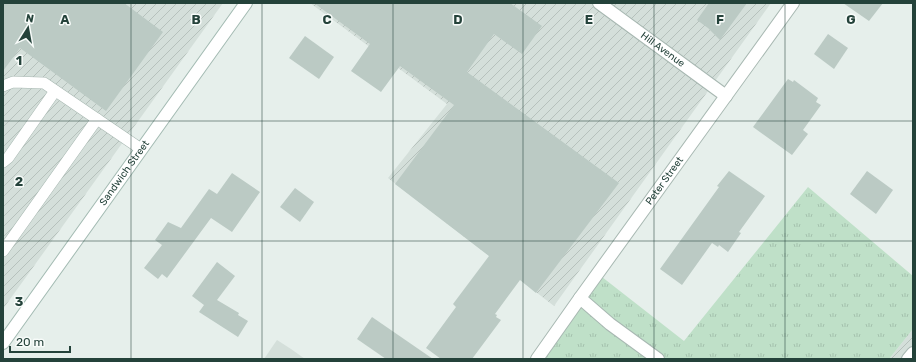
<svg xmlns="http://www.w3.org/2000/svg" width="916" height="362" viewBox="0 0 916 362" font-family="Rubik,sans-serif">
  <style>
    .built { fill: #d4dfda }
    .industrial { fill: url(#industrial-furrows) }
    .grass { fill: url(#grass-tufts) }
    .building { fill: #bbcac4 }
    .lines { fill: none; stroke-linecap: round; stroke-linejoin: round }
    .lane-casing { stroke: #a8b8b2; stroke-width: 12 }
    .street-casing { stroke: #a8b8b2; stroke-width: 14 }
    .secondary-casing { stroke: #a4bbb3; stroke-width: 14 }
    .lane { stroke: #fff; stroke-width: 11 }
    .street { stroke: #fff; stroke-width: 12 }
    .secondary { stroke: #fff; stroke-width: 12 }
    .grid { fill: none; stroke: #24423a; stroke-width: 1; stroke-opacity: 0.55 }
    .labels { text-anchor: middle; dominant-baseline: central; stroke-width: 3; stroke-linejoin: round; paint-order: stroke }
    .street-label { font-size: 10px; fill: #24423a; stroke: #f7fbf9 }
    .grid-label { font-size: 13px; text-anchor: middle; font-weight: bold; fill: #24423a; stroke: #f7fbf9; stroke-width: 3; stroke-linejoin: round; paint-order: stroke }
  </style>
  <defs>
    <pattern id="industrial-furrows" width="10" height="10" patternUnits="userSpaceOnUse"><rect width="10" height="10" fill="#d4dfda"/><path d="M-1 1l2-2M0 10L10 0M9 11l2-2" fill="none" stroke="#b6c1bc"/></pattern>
    <pattern id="grass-tufts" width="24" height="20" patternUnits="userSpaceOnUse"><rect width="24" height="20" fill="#bfe0c8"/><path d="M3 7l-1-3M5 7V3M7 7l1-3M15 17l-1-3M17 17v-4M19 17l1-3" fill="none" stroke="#a4c1ad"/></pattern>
  </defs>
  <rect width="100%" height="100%" fill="#e6efeb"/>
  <!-- built -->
  <polygon class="built" points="277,340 291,349 305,359 264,359"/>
  <!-- industrial -->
  <g class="industrial">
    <polygon points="3,3 223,3 3,309"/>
    <polygon points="310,3 771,3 554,306 388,178 447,104"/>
    <polygon points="913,329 913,359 889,359"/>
  </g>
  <!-- grass -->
  <polygon class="grass" points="808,187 913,276 913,329 889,359 543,359 602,277 684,341"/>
  <!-- building -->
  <g class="building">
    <polygon points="3,3 124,3 163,32 106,111 20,48 3,71"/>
    <polygon points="314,3 510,3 542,26 522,54 494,34 467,72 619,183 536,293 520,280 495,314 497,315 496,317 501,320 472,359 441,359 426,348 456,307 453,304 489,256 395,184 454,105 400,66 381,92 351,71 370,44"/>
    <polygon points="709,3 747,3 720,40 708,28 697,20"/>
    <polygon points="843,3 883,3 869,21"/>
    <polygon points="828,34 848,48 834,69 814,54"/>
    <polygon points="305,36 334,57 319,79 289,58"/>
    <polygon points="788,79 793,82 794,80 818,98 816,102 821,105 803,130 808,134 792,155 753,127"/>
    <polygon points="729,171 765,196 739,232 741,233 728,252 719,245 718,247 712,243 682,285 660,269 719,187 717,186"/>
    <polygon points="867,171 893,190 876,214 850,194"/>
    <polygon points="232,173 260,192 232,232 211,218 167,278 162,274 158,279 144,268 162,245 155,240 168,222 181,228 209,189 217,194"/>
    <polygon points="295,188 314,202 300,222 280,207"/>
    <polygon points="217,262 235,276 217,300 239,313 238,315 248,321 238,337 199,312 204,305 192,296"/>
    <polygon points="372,317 433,359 386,359 357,339"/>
  </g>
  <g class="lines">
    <defs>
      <g id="lane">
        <polyline points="3,86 13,82 44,83 141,149"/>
        <polyline points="3,162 8,158 55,91"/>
        <polyline points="3,251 97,119"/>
      </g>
      <g id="street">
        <path id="s1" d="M599,3l127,93"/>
        <polyline points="580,298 610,324 658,359"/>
        <path id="s2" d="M537,359l43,-61 213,-295"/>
        <polyline points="908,359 913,353"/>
      </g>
      <g id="secondary">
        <path id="s3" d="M3,343l243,-340"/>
      </g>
    </defs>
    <!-- lane casing -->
    <use href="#lane" class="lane-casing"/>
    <!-- street casing -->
    <use href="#street" class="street-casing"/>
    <!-- secondary casing -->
    <use href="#secondary" class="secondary-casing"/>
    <!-- lane -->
    <use href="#lane" class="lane"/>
    <!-- street -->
    <use href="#street" class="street"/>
    <!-- secondary -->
    <use href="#secondary" class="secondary"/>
  </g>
  <!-- grid -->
  <path class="grid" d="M131,3v356M262,3v356M393,3v356M523,3v356M654,3v356M785,3v356M3,121h910M3,241h910"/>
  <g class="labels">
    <!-- street labels -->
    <g class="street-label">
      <text stroke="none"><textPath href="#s1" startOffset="79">Hill Avenue</textPath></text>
      <text stroke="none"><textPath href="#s3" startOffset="209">Sandwich Street</textPath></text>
      <text stroke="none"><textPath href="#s2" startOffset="219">Peter Street</textPath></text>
    </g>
  </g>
  <g class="grid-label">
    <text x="65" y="24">A</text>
    <text x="196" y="24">B</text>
    <text x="327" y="24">C</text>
    <text x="458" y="24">D</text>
    <text x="589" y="24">E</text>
    <text x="720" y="24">F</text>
    <text x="851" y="24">G</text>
    <text x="19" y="65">1</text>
    <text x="19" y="186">2</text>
    <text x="19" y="306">3</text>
  </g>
  <!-- border -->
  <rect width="916" height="362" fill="none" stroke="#24423a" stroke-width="8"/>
  <!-- north arrow -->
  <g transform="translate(28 28) rotate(11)" stroke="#f7fbf9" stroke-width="3" paint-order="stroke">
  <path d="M0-3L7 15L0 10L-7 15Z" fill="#24423a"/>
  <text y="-6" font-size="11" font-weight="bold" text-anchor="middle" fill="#24423a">N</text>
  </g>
  <!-- scale -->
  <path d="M10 346v6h60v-6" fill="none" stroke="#24423a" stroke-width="2"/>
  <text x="16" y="346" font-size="12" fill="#24423a" stroke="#f7fbf9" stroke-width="3" paint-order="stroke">20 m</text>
</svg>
